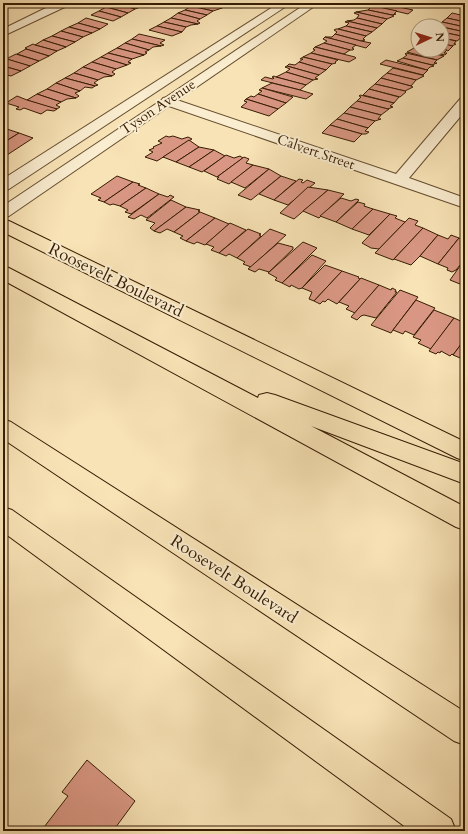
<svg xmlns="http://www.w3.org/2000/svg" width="468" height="834" viewBox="0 0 468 834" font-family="Cardo,serif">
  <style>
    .building { fill: #d99783; stroke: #361c02 }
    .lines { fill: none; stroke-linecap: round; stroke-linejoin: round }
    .minor-casing { stroke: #664e2f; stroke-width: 2 }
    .tertiary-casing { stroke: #664e2f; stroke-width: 2 }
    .trunk-casing { stroke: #361c02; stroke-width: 2 }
    .minor { fill: #faedd0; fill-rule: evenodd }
    .tertiary { fill: #faedd0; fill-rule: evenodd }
    .trunk { fill: #f8e3b6; fill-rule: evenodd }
    .labels { text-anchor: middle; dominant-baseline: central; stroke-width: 4; stroke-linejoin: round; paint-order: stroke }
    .far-street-label { font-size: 14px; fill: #361c02; stroke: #faedd0 }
    .street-label { font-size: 17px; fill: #361c02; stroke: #faedd0 }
  </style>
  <rect width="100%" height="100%" fill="#f8e3b6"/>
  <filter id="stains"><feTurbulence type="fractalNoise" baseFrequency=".005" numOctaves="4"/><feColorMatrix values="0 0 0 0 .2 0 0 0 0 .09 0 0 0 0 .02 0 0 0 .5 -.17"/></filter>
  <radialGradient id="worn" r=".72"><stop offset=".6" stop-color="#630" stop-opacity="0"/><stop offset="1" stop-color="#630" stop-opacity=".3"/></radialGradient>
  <!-- building -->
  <g class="building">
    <polygon points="114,3 133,3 143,6 135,9"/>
    <polygon points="114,3 135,9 128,13 106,7"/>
    <polygon points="196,3 204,3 222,8 213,11 191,6"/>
    <polygon points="204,3 227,3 222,6 225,6 222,8"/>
    <polygon points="376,3 381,3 413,10 408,14 370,5"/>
    <polygon points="381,3 407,3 402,7"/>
    <polygon points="368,5 370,5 397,11 394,14 396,14 392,15 368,10 371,7 366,6"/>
    <polygon points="191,6 213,11 207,15 185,10"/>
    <polygon points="106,7 128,13 121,17 99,11"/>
    <polygon points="185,10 207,15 200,19 178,13"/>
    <polygon points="368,10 392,15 394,16 387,19 356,12"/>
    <polygon points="99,11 121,17 113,21 91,15"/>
    <polygon points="356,12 387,19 382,24 357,18 359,15 354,13"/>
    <polygon points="178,13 200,19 197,21 200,23 198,24 171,18"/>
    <polygon points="452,13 465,16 465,22 447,18"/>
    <polygon points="86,18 108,24 100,29 78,23"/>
    <polygon points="171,18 198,24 191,25 186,27 164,22"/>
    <polygon points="357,18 382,24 377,28 347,21 354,20"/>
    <polygon points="447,18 465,22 465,27 442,22"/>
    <polygon points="347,21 377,28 372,32 346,26 349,23 345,22"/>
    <polygon points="164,22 186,27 182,32 157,26"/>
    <polygon points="442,22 465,27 465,32 438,26"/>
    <polygon points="78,23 100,29 92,33 69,27"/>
    <polygon points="157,26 182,32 172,36 149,30"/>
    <polygon points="346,26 372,32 366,36 338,29"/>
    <polygon points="69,27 92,33 83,37 61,31"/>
    <polygon points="442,27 465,32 463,34 465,35 461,36 442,32"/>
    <polygon points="336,29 338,29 366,36 363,39 365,40 361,41 335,34 337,32 334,30"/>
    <polygon points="61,31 83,37 75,42 52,36"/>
    <polygon points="442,32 461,36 462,37 457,41 442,38"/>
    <polygon points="139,34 165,40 160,43 164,45 161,46 132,39"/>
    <polygon points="335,34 361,41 371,43 366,48 325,37 332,37"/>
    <polygon points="52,36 75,42 66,47 43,40"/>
    <polygon points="325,37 356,45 352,48 354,49 353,50 350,50 324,43 327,41 323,39"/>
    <polygon points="442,38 456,41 454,44 456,44 452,46 442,43"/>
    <polygon points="132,39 161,46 153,47 149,50 125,43"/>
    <polygon points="43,40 66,47 57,51 35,45"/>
    <polygon points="125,43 149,50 145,52 147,53 144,55 117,48"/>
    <polygon points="324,43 350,50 344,54 315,47"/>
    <polygon points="442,43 452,46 453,46 448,51 442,49"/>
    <polygon points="33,44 35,45 57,51 49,56 26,49 27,49 25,48"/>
    <polygon points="315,47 355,57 356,58 349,62 311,53 315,50 313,49"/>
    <polygon points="117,48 144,55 132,59 108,53"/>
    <polygon points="414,48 418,50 444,56 437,60 407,52"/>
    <polygon points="26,49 49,56 39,61 17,54"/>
    <polygon points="442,49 447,50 444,53 447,53 445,55 421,50"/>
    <polygon points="108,53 132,59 128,62 131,63 127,65 101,57"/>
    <polygon points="311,53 338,60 335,62 336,63 332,64 303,57"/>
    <polygon points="406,53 437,60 434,63 437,63 432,65 403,58 407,55 405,54"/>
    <polygon points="16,54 39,61 30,66 6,59"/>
    <polygon points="101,57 127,65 116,69 92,62"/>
    <polygon points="303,57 332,64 326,70 299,62 303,59 300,59"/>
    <polygon points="403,58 432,65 434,66 430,67 427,70 397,61"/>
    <polygon points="7,59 30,66 21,71 3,66 3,61"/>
    <polygon points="386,60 427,70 428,70 423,75 380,64"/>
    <polygon points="92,62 116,69 112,72 115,74 112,76 83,67"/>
    <polygon points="299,62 326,70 319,75 287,66 289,64 295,65"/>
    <polygon points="3,66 21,71 11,76 3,74"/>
    <polygon points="287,66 319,75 315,78 318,79 313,80 286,72 290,69 285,67"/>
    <polygon points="83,67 112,76 104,77 98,80 74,73"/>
    <polygon points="393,68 422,75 424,76 416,80 387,73"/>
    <polygon points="286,72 313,80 306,85 276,77"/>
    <polygon points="74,73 98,80 94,83 98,85 95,86 65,78"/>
    <polygon points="387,73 416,80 411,86 381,78"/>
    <polygon points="274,76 276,77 306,85 300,90 261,80 265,77 273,79 274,78 272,77"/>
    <polygon points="65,78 95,86 92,88 85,87 80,91 56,83"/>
    <polygon points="381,78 411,86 413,87 405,91 375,84"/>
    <polygon points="56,83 80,91 75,93 79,96 76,98 47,89"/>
    <polygon points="272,83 300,90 313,94 306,99 262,88"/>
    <polygon points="375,84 405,91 406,92 400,97 369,89"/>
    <polygon points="262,88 293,97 286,103 258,94 262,91 259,90"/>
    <polygon points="47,89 76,98 67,99 61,102 37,94"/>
    <polygon points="369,89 399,97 394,103 363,95"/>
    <polygon points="37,94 61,102 56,105 60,107 57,109 53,109 27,100"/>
    <polygon points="258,94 286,103 278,109 246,99 251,96 254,97"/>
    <polygon points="360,95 394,103 390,106 393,107 388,109 357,101 361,97 359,96"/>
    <polygon points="17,96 27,100 57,109 54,111 47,110 41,114 24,108 20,110 16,109 19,107 6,103"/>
    <polygon points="246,99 278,109 269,116 241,107 247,102 244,101"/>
    <polygon points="357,101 388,109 389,109 381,115 350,107"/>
    <polygon points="350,107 381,115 378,119 381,119 375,121 344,113"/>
    <polygon points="344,113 375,121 368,128 337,119"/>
    <polygon points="337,119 368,128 365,131 369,132 366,134 362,134 330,125"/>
    <polygon points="330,125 362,134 354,142 322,133"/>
    <polygon points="7,129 19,133 3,143 3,131"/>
    <polygon points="19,133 33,138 7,155 3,153 3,143"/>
    <polygon points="166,136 169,137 173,136 182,139 188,137 192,139 157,161 145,157 153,152 149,150 154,148 153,147 162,143 158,141"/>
    <polygon points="189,140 199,147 176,162 163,157"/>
    <polygon points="199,147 214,150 189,167 176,162"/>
    <polygon points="214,150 225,156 202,172 189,167"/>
    <polygon points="226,155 234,158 240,156 243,158 217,177 204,171"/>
    <polygon points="244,157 249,159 246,163 253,165 229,184 217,179 219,177 217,177"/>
    <polygon points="253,165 269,169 245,188 231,182"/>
    <polygon points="269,169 281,176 251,200 238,195"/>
    <polygon points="117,176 133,182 104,202 98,200 101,198 91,194"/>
    <polygon points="281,176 296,181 274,200 259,194"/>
    <polygon points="299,179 303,180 301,182 303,183 307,180 315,183 288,205 274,200"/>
    <polygon points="133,182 140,184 138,185 146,188 120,206 113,204 110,205 104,202"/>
    <polygon points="308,187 328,190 294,219 280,213"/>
    <polygon points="146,188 159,194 131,214 125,212 128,210 120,206"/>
    <polygon points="328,190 344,194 319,218 303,211"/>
    <polygon points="159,194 168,197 170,195 174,197 147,218 141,215 134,219 128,217"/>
    <polygon points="341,198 351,201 356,199 359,200 336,222 320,216"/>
    <polygon points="171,200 186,207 154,231 150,228 155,223 146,220"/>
    <polygon points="358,202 365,204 364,206 373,209 352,229 336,222"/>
    <polygon points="186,207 200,210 198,211 200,212 174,232 167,229 160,233 154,231"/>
    <polygon points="373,209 390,214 369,235 352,229"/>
    <polygon points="200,212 215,218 186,241 180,238 183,236 174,232"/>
    <polygon points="390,214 397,216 395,218 405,222 379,249 371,248 362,243"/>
    <polygon points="215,218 229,224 205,245 197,242 194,244 186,241"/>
    <polygon points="409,218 418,221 415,225 423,228 393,260 375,253"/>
    <polygon points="230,223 246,230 219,253 211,250 214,247 206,244"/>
    <polygon points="423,228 438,235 420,256 411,265 394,259"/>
    <polygon points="248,229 261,234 259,235 261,236 237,258 229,254 226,256 219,253"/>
    <polygon points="270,229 286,235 251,267 243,264 245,262 237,258"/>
    <polygon points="438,235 448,239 451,235 459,238 438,264 420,256"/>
    <polygon points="459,238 465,240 463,245 465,245 465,259 456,270 452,272 447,270 448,268 438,264"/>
    <polygon points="303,242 317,248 282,283 275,280 277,278 268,273"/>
    <polygon points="278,243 293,247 293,249 269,272 259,269 255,272 248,269"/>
    <polygon points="312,255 326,261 302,288 299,289 291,285 290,287 282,283"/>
    <polygon points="465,259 465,286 450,280"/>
    <polygon points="325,265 342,271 314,301 309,299 312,292 302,288"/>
    <polygon points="342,271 359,277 358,278 360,279 337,304 328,299 325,302 323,301 320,304 314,301"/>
    <polygon points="361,278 379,285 355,313 346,309 349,306 339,302"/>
    <polygon points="379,285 391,290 392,288 396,290 395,292 397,292 376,318 364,315 361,316 357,320 351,317"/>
    <polygon points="400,290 418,297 393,330 391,333 371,325"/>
    <polygon points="416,300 435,308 414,335 405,331 403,334 393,330"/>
    <polygon points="434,310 454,318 431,349 418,343 421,340 413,337"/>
    <polygon points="454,318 465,323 465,339 453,355 452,354 450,356 441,351 440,353 438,352 436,354 429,351"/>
    <polygon points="465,339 465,360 453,355"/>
    <polygon points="87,760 135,801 113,831 41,831 68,796 62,792"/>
  </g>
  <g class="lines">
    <defs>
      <g id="minor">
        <polygon points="56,3 70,3 69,5 3,36 3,29"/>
        <polygon points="459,3 465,3 465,6 460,5"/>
        <polygon points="168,97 396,174 460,99 465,98 465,111 409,178 465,198 465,208 163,104 161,101 163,98"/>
      </g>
      <g id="tertiary">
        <polygon points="279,3 291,3 9,189 3,191 3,179"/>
        <polygon points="307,3 319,3 9,216 3,218 3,206"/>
      </g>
      <g id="trunk">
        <polygon points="3,220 9,221 465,442 465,461 457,458 3,232"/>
        <polygon points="3,266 9,268 258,398 259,395 267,393 275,395 465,464 465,484 311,426 465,507 465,530 456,527 3,280"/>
        <polygon points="3,419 11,422 465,712 465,745 454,741 3,439"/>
        <polygon points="3,507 12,510 451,819 456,831 411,831 3,532"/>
      </g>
    </defs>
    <!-- minor casing -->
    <use href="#minor" class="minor-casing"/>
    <!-- tertiary casing -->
    <use href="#tertiary" class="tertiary-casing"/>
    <!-- trunk casing -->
    <use href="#trunk" class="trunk-casing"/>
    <!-- minor -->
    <use href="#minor" class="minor"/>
    <!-- tertiary -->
    <use href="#tertiary" class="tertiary"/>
    <!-- trunk -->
    <use href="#trunk" class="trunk"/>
  </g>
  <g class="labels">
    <!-- far-street labels -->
    <g class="far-street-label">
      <text transform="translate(158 107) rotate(-34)">Tyson Avenue</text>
      <text transform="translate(316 152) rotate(19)">Calvert Street</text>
    </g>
    <!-- street labels -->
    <g class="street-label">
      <text transform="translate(116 280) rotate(26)">Roosevelt Boulevard</text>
      <text transform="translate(234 579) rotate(33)">Roosevelt Boulevard</text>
    </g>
  </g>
  <!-- margin -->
  <rect width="468" height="834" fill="none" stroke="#f8e3b6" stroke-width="16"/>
  <rect x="4" y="4" width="460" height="826" fill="none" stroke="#361c02" stroke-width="2"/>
  <rect x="8" y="8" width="452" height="818" fill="none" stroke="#361c02"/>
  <!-- north arrow -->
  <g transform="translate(430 38) rotate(86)"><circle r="19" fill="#faedd0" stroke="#ac997e"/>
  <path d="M0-3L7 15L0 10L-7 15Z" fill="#8f2418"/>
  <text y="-6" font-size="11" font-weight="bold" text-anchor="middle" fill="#361c02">N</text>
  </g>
  <rect width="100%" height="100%" filter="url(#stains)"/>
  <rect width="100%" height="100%" fill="url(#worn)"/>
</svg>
